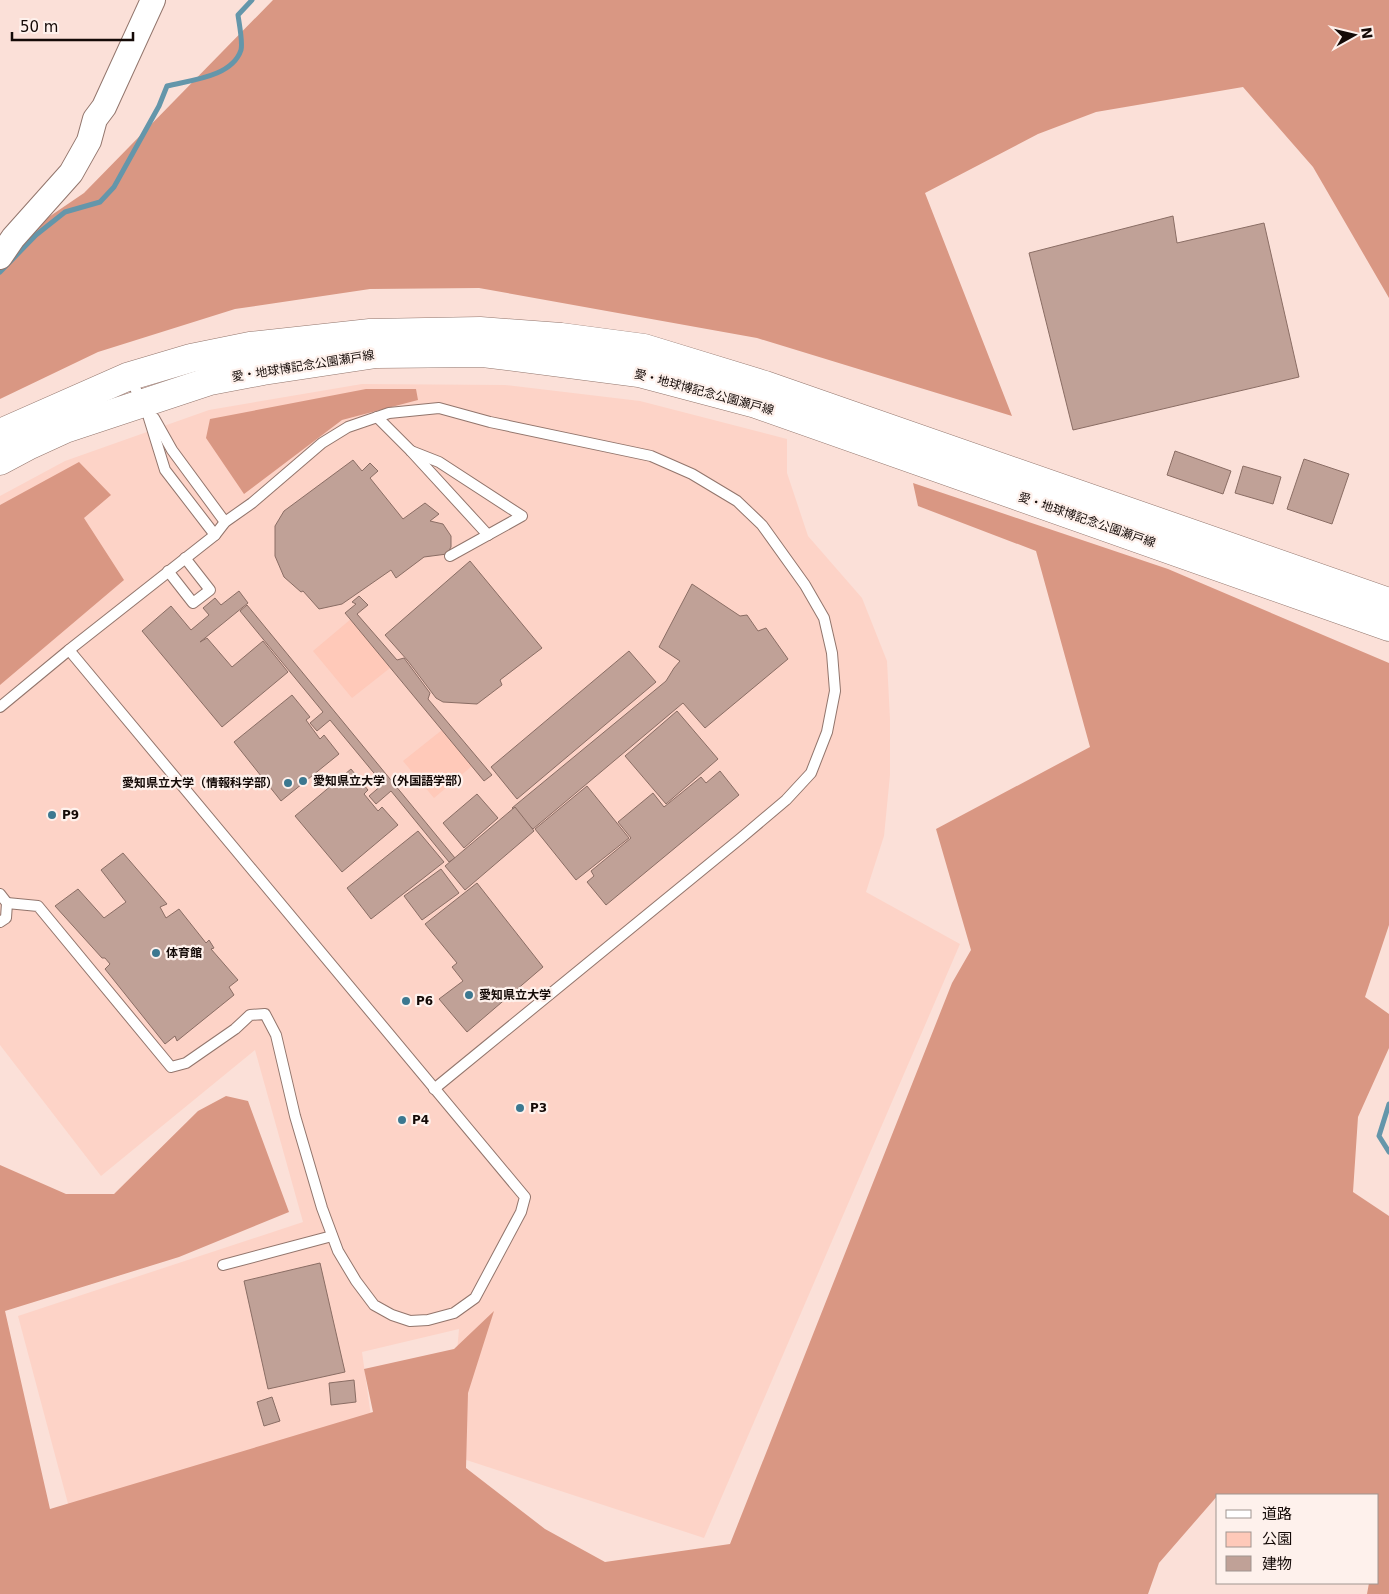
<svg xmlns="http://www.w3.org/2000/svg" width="1389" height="1594" viewBox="0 0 1389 1594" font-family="'DejaVu Sans','Noto Sans JP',sans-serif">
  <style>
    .built { fill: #fdd3c7 }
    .green { fill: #ffc9b9 }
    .forest { fill: #d99783 }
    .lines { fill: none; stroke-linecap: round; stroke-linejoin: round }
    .stream { stroke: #6496aa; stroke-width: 5 }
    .building { fill: #c0a197; stroke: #8a6d64 }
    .service-casing { stroke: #92756c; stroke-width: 12 }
    .tertiary-casing { stroke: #92756c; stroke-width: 26 }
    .secondary-casing { stroke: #92756c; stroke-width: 29 }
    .service { stroke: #fff; stroke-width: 10 }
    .tertiary { stroke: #fff; stroke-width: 24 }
    .secondary { stroke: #fff; stroke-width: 28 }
    .poi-dot { fill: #3c7890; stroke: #fef1ec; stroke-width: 2 }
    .labels { text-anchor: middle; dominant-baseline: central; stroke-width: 4.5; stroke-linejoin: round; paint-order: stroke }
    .street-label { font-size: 12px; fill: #140a07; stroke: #fef1ec }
    .poi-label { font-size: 12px; font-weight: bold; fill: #140a07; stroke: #fef1ec; text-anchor: start }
  </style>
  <rect width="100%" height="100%" fill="#fbe0d8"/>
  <!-- built -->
  <polygon class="built" points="362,384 505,385 640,401 787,439 787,473 808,536 862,598 887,661 890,719 890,775 884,836 866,892 960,944 704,1538 448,1454 459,1329 362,1352 372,1424 71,1515 18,1316 303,1222 255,1050 101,1176 0,1045 0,496 65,461 209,410"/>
  <!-- green -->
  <g class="green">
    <polygon points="351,619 390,668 352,698 313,651"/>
    <polygon points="442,730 472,766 434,798 403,761"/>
  </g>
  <!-- forest -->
  <g class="forest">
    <polygon points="273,0 1389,0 1389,298 1313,167 1243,87 1096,112 1038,134 925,193 1012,416 757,338 479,288 370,289 235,309 98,352 0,399 0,261 12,242 84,193"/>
    <polygon points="366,389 416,389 418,400 342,420 244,494 206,438 210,419"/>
    <polygon points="79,462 111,495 84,518 124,580 0,685 0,505"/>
    <polygon points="913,483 1168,569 1389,663 1389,925 1365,997 1389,1014 1389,1048 1358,1117 1353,1192 1389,1216 1389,1594 1367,1594 1369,1583 1378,1583 1378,1495 1219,1494 1159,1563 1148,1594 0,1594 0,1165 66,1194 114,1194 198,1111 226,1096 248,1101 289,1212 179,1257 5,1311 50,1509 373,1412 364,1369 454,1349 494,1311 468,1393 466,1468 545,1529 605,1562 730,1544 952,983 971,950 936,829 1090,747 1036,551 918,506"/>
  </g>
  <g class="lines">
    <!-- stream -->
    <g class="stream">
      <path d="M0,272l36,-37 29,-23 35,-10 14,-15 45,-81 8,-20c24,-6 65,-9 74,-36 2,-8 -2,-27 -3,-35l14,-15"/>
      <polyline points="1389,1104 1379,1136 1389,1152"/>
    </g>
  </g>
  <!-- building -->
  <g class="building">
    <polygon points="1173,216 1177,243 1264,223 1299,377 1073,430 1029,253"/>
    <polygon points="1175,451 1231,471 1223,494 1167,475"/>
    <polygon points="1304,459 1349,474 1332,524 1287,509"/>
    <polygon points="353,460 362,471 370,463 378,471 370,478 403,519 425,503 439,514 430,521 443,524 451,536 451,547 447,554 424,557 396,578 391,570 342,604 319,609 303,591 301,592 284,577 275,556 275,526 284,511"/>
    <polygon points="1243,466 1281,477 1273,504 1235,493"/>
    <polygon points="470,561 542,648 500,680 502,685 477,704 443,702 436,698 408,661 385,635"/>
    <polygon points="692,584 740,616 747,615 758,631 766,628 788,659 705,728 683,703 533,829 512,808 666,681 674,668 680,661 659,647"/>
    <polygon points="239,591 248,603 200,642 207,638 232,667 263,641 288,672 222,727 142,631 171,606 191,630 209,615 203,608 215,598 221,605"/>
    <polygon points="359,596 368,605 357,614 397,660 404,658 430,693 428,699 492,775 484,781 345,613 356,604 352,602"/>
    <polygon points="247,605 455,858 449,862 391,791 376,804 369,796 383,784 330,720 317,731 310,723 323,712 240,611"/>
    <polygon points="629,651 656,682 517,799 491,767"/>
    <polygon points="292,695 310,717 306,720 320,739 324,735 339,754 281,801 234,742"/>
    <polygon points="677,711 718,759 666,804 625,756"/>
    <polygon points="351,769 368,790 364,794 378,811 382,807 398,825 342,872 295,816"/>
    <polygon points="720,771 739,795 606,905 587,882 594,876 591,871 631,838 618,822 653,793 664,807 701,777 706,783"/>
    <polygon points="587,786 629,838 576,880 535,829"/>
    <polygon points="477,794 498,818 464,848 443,823"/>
    <polygon points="515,807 534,831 465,890 445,866"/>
    <polygon points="418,831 444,862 371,919 347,888"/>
    <polygon points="123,853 167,904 160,907 166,918 179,909 206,943 209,940 214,948 211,949 238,980 229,987 234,995 177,1041 175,1036 165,1044 105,969 110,964 105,958 102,958 55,906 78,889 104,918 126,902 101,870"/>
    <polygon points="441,869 459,893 422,920 404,896"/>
    <polygon points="477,883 543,967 467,1032 439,999 463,981 452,967 457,963 425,924"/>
    <polygon points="320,1263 345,1372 268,1389 244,1281"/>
    <polygon points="354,1380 356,1402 331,1405 329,1383"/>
    <polygon points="272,1397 280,1421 264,1426 257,1402"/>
  </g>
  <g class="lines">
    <defs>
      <g id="service">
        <polyline points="128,378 144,402 165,470 215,535"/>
        <polyline points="377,417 411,451 488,535"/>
        <polyline points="154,418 172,450 225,522"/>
        <polyline points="411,451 439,462 522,516 450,556"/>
        <polyline points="168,571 193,603 210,590 185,558"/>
        <polyline points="0,707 69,650 215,535 225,522 252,503 322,443 348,427 389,413 439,408 490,422 651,456 692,474 737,501 762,525 805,585 824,618 832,653 835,691 827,732 811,773 786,800 741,838 434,1089"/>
        <polyline points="0,894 7,903 6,918 0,922"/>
        <polyline points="7,903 38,906 171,1067 186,1063 235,1029 250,1015 265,1014 276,1035 295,1116 322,1208 338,1251 356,1281 374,1305 392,1315 410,1321 428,1320 454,1313 475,1298 521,1212 525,1197 69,650"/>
        <polyline points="223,1265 332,1236"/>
      </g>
      <polyline id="tertiary" points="0,257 13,238 71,173 89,141 95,119 104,107 153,0"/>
      <g id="secondary">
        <polyline points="0,433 127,377 191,358 250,346 370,333 480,331 561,337 644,348 765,385 1389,602"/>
        <polyline points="0,461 30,445 65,429 210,381 263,371 376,354 483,353 639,373 756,404 1389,627"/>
      </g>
    </defs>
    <!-- service casing -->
    <use href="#service" class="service-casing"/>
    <!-- tertiary casing -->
    <use href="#tertiary" class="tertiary-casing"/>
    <!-- secondary casing -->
    <use href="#secondary" class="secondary-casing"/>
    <!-- service -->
    <use href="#service" class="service"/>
    <!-- tertiary -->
    <use href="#tertiary" class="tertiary"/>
    <!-- secondary -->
    <use href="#secondary" class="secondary"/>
  </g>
  <!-- markers -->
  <g class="poi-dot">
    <circle cx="303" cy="781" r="5"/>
    <circle cx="288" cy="783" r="5"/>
    <circle cx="52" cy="815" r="5"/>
    <circle cx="156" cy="953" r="5"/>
    <circle cx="469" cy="995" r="5"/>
    <circle cx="406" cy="1001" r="5"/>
    <circle cx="520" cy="1108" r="5"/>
    <circle cx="402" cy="1120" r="5"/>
  </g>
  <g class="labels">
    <!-- street labels -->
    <g class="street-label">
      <text transform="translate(303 366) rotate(-9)">愛・地球博記念公園瀬戸線</text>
      <text transform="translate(704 392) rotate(15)">愛・地球博記念公園瀬戸線</text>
      <text transform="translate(1087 520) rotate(19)">愛・地球博記念公園瀬戸線</text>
    </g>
    <!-- poi labels -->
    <g class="poi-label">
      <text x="313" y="781">愛知県立大学（外国語学部）</text>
      <text x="278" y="783" text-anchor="end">愛知県立大学（情報科学部）</text>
      <text x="62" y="815">P9</text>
      <text x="166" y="953">体育館</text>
      <text x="479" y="995">愛知県立大学</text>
      <text x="416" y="1001">P6</text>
      <text x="530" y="1108">P3</text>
      <text x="412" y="1120">P4</text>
    </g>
  </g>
  <!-- legend -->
  <rect x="1216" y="1494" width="162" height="90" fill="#fef1ec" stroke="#a09590"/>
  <rect x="1226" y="1510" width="25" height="8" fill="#ffffff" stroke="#a09590"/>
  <text x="1262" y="1519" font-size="15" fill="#140a07">道路</text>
  <rect x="1226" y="1532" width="25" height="15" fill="#ffc9b9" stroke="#a09590"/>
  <text x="1262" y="1544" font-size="15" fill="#140a07">公園</text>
  <rect x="1226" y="1556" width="25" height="15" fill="#c0a197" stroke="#a09590"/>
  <text x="1262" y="1569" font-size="15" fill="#140a07">建物</text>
  <!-- north arrow -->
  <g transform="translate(1354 35) rotate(82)" stroke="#fef1ec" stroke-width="4" paint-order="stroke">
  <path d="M0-4L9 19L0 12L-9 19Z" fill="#140a07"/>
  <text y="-8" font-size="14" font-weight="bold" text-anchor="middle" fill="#140a07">N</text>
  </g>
  <!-- scale -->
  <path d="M12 32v8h121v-8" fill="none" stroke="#140a07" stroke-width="2.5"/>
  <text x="20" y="32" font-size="15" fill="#140a07" stroke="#fef1ec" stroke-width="4" paint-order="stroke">50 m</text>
</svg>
